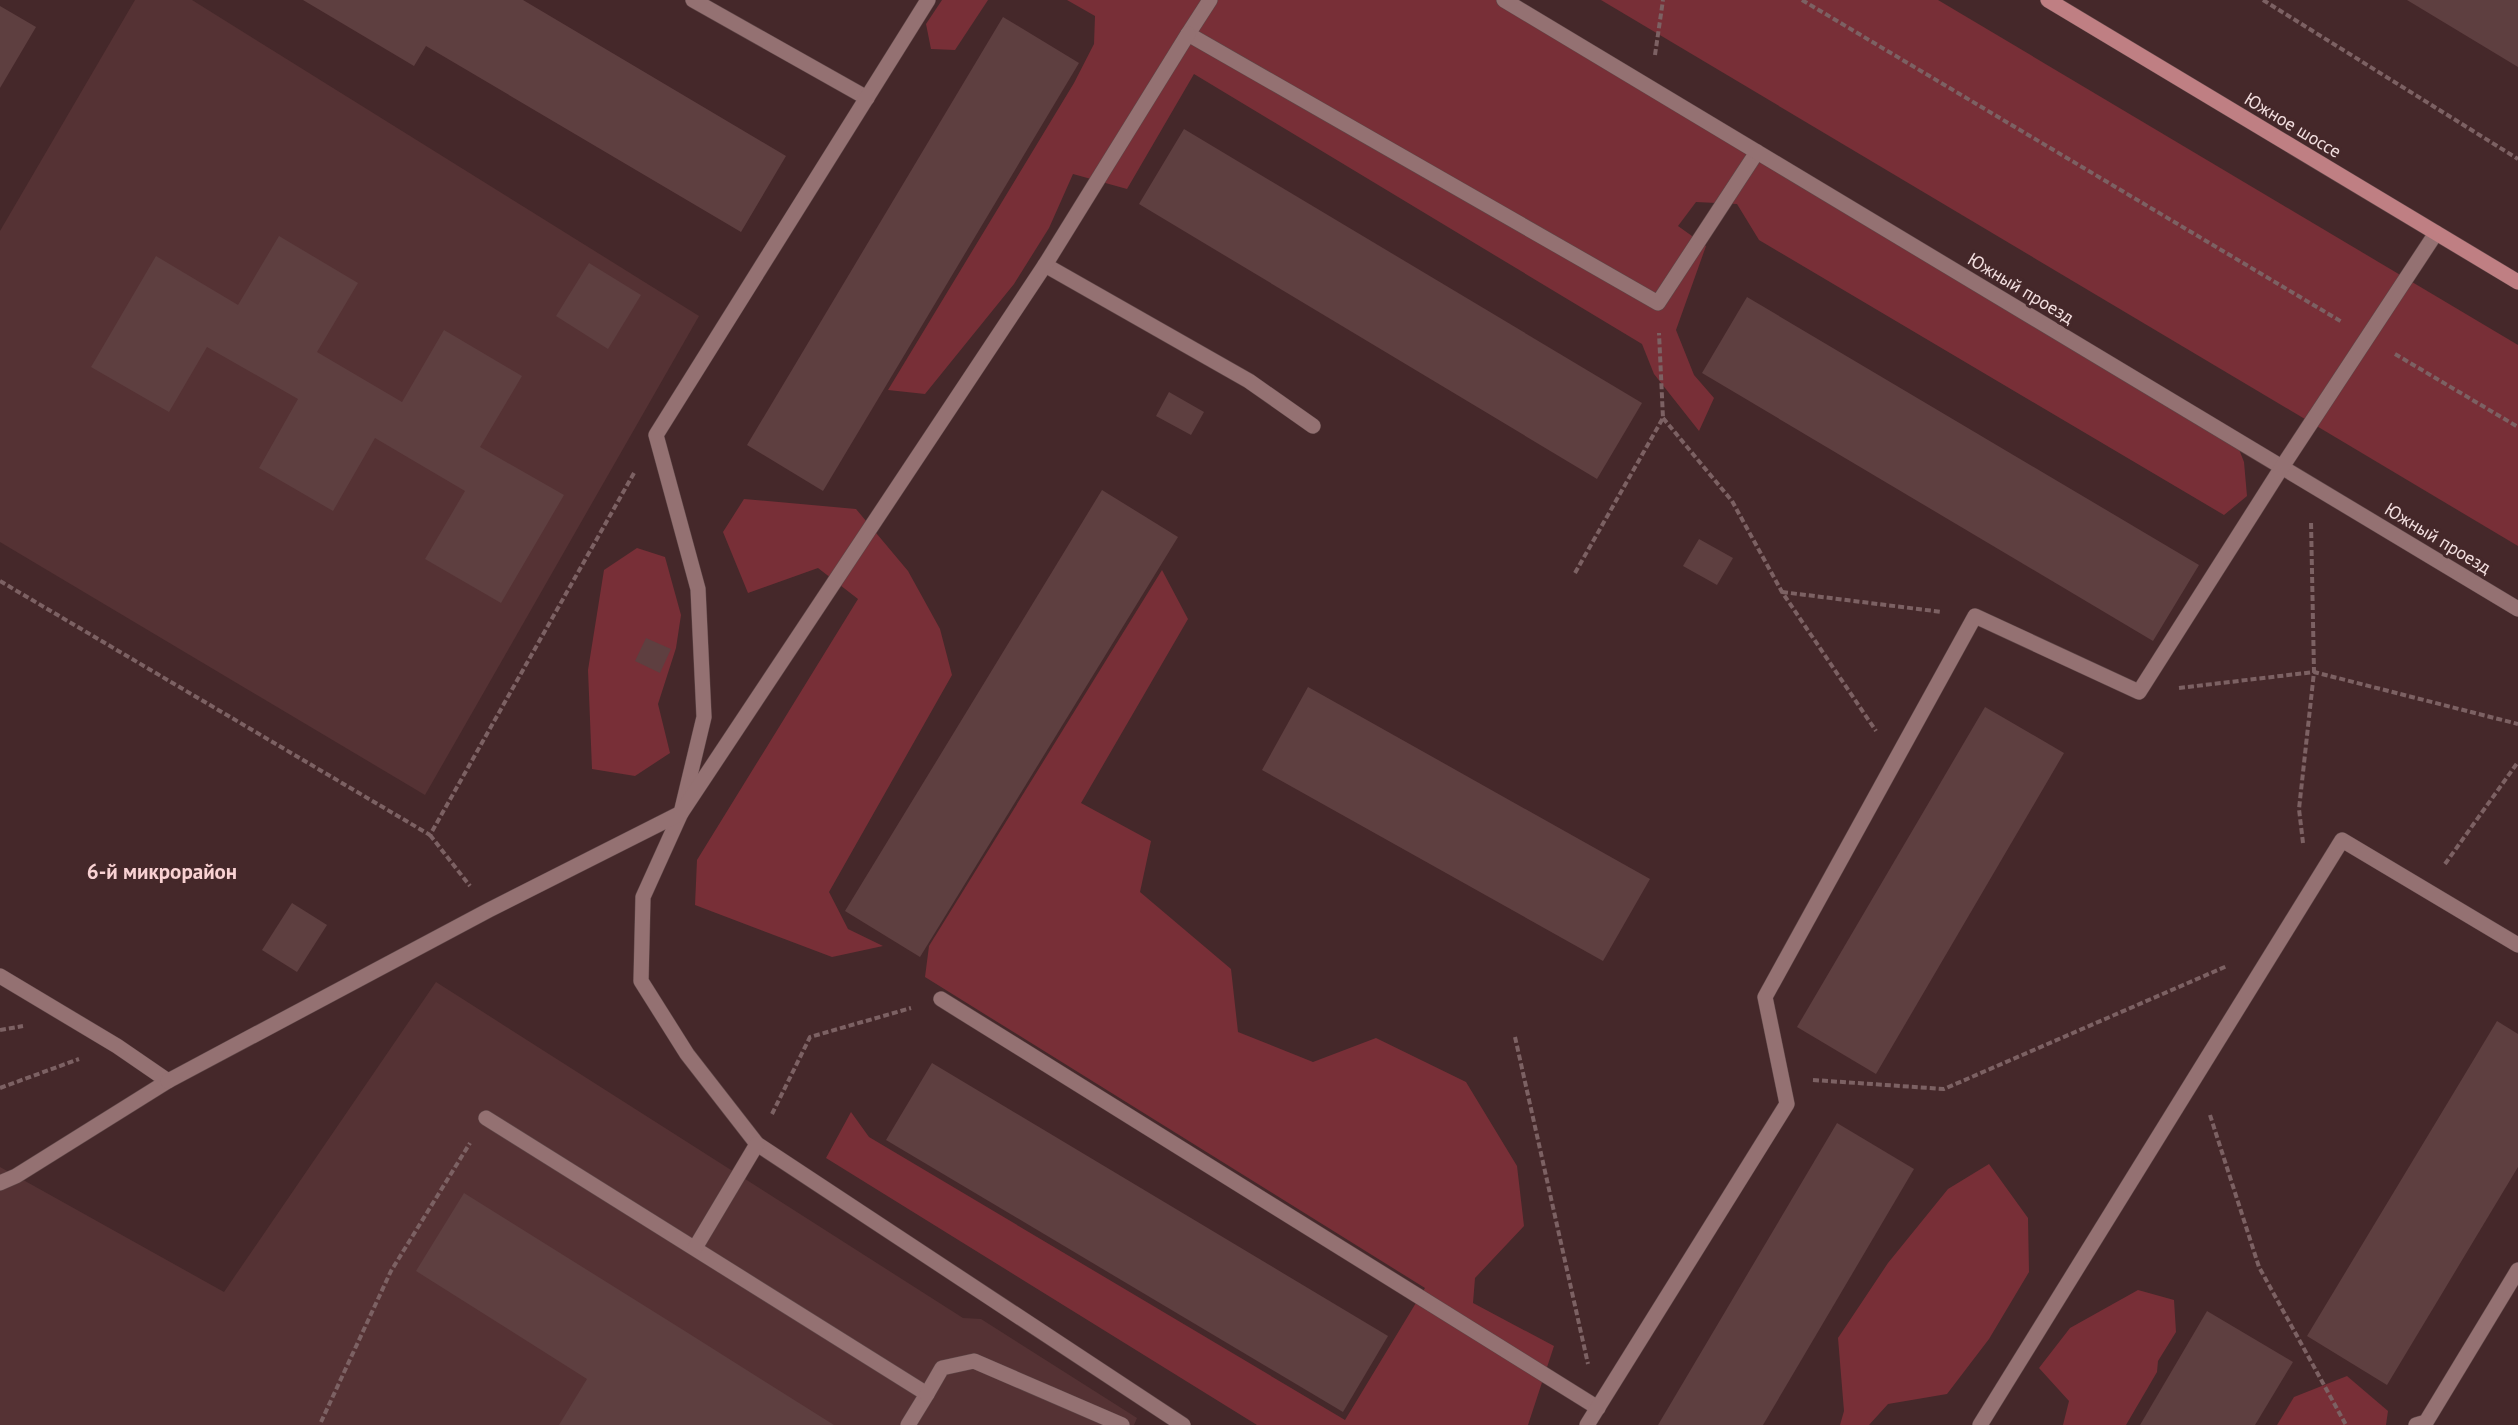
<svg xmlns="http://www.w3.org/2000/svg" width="2518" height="1425" viewBox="0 0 2518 1425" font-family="'PT Sans',sans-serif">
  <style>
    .built { fill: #553234 }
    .green { fill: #782f37 }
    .building { fill: #5e3f40 }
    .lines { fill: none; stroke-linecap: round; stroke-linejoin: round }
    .minor-casing { stroke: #5e4647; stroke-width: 16 }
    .major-casing { stroke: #5e4647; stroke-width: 16 }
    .path { stroke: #7c6163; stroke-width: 4; stroke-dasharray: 6 3; stroke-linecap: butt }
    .minor { stroke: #947172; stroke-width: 15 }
    .major { stroke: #bf7f83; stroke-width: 15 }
    .labels { text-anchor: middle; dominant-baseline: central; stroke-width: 6; stroke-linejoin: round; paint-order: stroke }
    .street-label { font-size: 18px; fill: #f2dedf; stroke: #45282a }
    .quarter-label { font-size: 21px; font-weight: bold; fill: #f9d2d3; stroke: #45282a }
  </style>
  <rect width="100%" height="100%" fill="#45282a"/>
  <!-- built -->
  <g class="built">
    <polygon points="135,0 192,0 699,316 425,795 0,542 0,231"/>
    <polygon points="436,982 963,1318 981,1319 1137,1418 1134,1425 0,1425 0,1167 224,1292"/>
  </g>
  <!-- green -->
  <g class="green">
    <polygon points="942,0 988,0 955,50 931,49 926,24"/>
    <polygon points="1067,0 1511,0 2231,429 2244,462 2247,496 2224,515 1759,240 1737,204 1696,202 1678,226 1706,246 1676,330 1694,375 1714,398 1699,431 1654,374 1642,344 1194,74 1127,189 1073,174 1049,228 1014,284 925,394 888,390 1074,83 1094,44 1095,16"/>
    <polygon points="1601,0 1938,0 2518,345 2518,546"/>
    <polygon points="744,499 856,509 908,571 940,629 952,675 829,892 848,929 883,946 832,957 695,905 697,860 858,599 818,568 748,593 723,532"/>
    <polygon points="637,548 665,557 681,615 676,648 658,704 670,753 635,776 592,769 588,670 604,570"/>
    <polygon points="1162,570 1188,619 1081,803 1151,841 1140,892 1231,969 1238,1032 1313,1062 1376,1038 1466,1082 1517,1166 1524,1226 1475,1278 1473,1303 1554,1346 1528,1425 1257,1425 826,1158 851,1112 869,1137 1345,1420 1425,1288 925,977 929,946"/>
    <polygon points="1989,1164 2028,1218 2029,1272 1989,1339 1947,1394 1888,1404 1869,1425 1840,1425 1844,1411 1838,1338 1888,1263 1948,1189"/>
    <polygon points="2138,1290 2174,1300 2176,1332 2158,1361 2157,1372 2126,1425 2063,1425 2069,1401 2039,1368 2070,1328"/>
    <polygon points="2347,1376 2388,1411 2386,1425 2277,1425 2294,1397"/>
  </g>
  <!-- building -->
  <g class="building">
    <polygon points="303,0 523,0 786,156 741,232 426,46 414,66"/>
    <polygon points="2407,0 2518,0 2518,67"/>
    <polygon points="0,6 36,27 0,88"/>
    <polygon points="1003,17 1079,63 823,491 747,445"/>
    <polygon points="1184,129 1642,403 1597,479 1139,204"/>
    <polygon points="279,236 358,283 317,352 402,402 444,330 522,376 480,447 564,495 501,603 425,559 465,491 375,438 333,511 259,468 298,399 207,347 169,412 91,367 156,256 238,305"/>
    <polygon points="589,263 641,295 608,349 556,316"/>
    <polygon points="1747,297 2199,565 2153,641 1702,373"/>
    <polygon points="1169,392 1204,412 1191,435 1156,416"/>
    <polygon points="1102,490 1178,537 920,957 845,911"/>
    <polygon points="1699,539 1733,558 1717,585 1683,566"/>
    <polygon points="646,638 671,649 660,673 635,661"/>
    <polygon points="1308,687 1650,879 1603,961 1262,770"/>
    <polygon points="1985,707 2064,753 1876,1074 1797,1027"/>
    <polygon points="292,903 327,925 297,972 262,950"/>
    <polygon points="2497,1021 2518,1034 2518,1167 2387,1385 2307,1336"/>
    <polygon points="932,1063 1388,1336 1343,1412 886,1140"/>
    <polygon points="1837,1123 1914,1169 1763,1425 1658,1425"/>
    <polygon points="464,1193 688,1333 834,1425 559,1425 587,1379 416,1271"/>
    <polygon points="2207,1311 2293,1362 2255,1425 2140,1425"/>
  </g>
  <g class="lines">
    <defs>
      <g id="minor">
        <polyline points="693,0 867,98"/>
        <polyline points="928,0 656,435 698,589 704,717 681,813 643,897 641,981 687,1054 757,1144 1183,1425"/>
        <polyline points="1210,0 1188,34 1658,303 1757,152"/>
        <polyline points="1504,0 2518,609"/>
        <polyline points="1045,265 1249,381 1313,426"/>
        <polyline points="0,976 117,1046 168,1081 16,1176 0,1183"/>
        <polyline points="941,999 1598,1408"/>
        <polyline points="168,1081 489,910 681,813 1045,265 1188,34"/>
        <polyline points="486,1118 927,1394 908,1425"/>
        <polyline points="695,1248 757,1144"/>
        <polyline points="927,1394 942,1368 974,1361 1122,1425"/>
        <polyline points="1587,1425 1787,1104 1765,997 1975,616 2139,692 2282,467 2436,233"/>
        <polyline points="1980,1425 2342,840 2518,945"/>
        <polyline points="2416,1425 2426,1422 2518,1270"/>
      </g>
      <polyline id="major" points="2048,0 2518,282"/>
    </defs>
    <!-- minor casing -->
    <use href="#minor" class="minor-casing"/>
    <!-- major casing -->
    <use href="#major" class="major-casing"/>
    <!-- path -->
    <g class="path">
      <polyline points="1802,0 2342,322"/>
      <polyline points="2263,0 2518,159"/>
      <polyline points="1655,55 1663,0"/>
      <polyline points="2395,354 2518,427"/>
      <polyline points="1663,418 1732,501 1782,592 1876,731"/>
      <polyline points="1575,573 1663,418 1659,333"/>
      <polyline points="0,581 430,835 634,473"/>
      <polyline points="1782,592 1942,612"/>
      <polyline points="2179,688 2314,672 2518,724"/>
      <polyline points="430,835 470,886"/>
      <polyline points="2303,843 2299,809 2314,672 2311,521"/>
      <polyline points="2445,864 2518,762"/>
      <polyline points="0,1030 23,1026"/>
      <polyline points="1515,1037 1588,1364"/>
      <polyline points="1813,1080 1944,1089 2227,966"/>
      <polyline points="0,1088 79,1059"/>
      <polyline points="772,1114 810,1037 911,1008"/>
      <polyline points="2210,1115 2259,1267 2346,1425"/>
      <polyline points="321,1422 391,1271 470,1143"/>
    </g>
    <!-- minor -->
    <use href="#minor" class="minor"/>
    <!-- major -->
    <use href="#major" class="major"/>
  </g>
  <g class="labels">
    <!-- street labels -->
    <g class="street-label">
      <text transform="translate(2293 125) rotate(31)">Южное шоссе</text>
      <text transform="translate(2021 288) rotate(31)">Южный проезд</text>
      <text transform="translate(2438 538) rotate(31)">Южный проезд</text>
    </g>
    <!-- quarter labels -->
    <g class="quarter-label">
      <text x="162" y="871">6-й микрорайон</text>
    </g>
  </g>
</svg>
